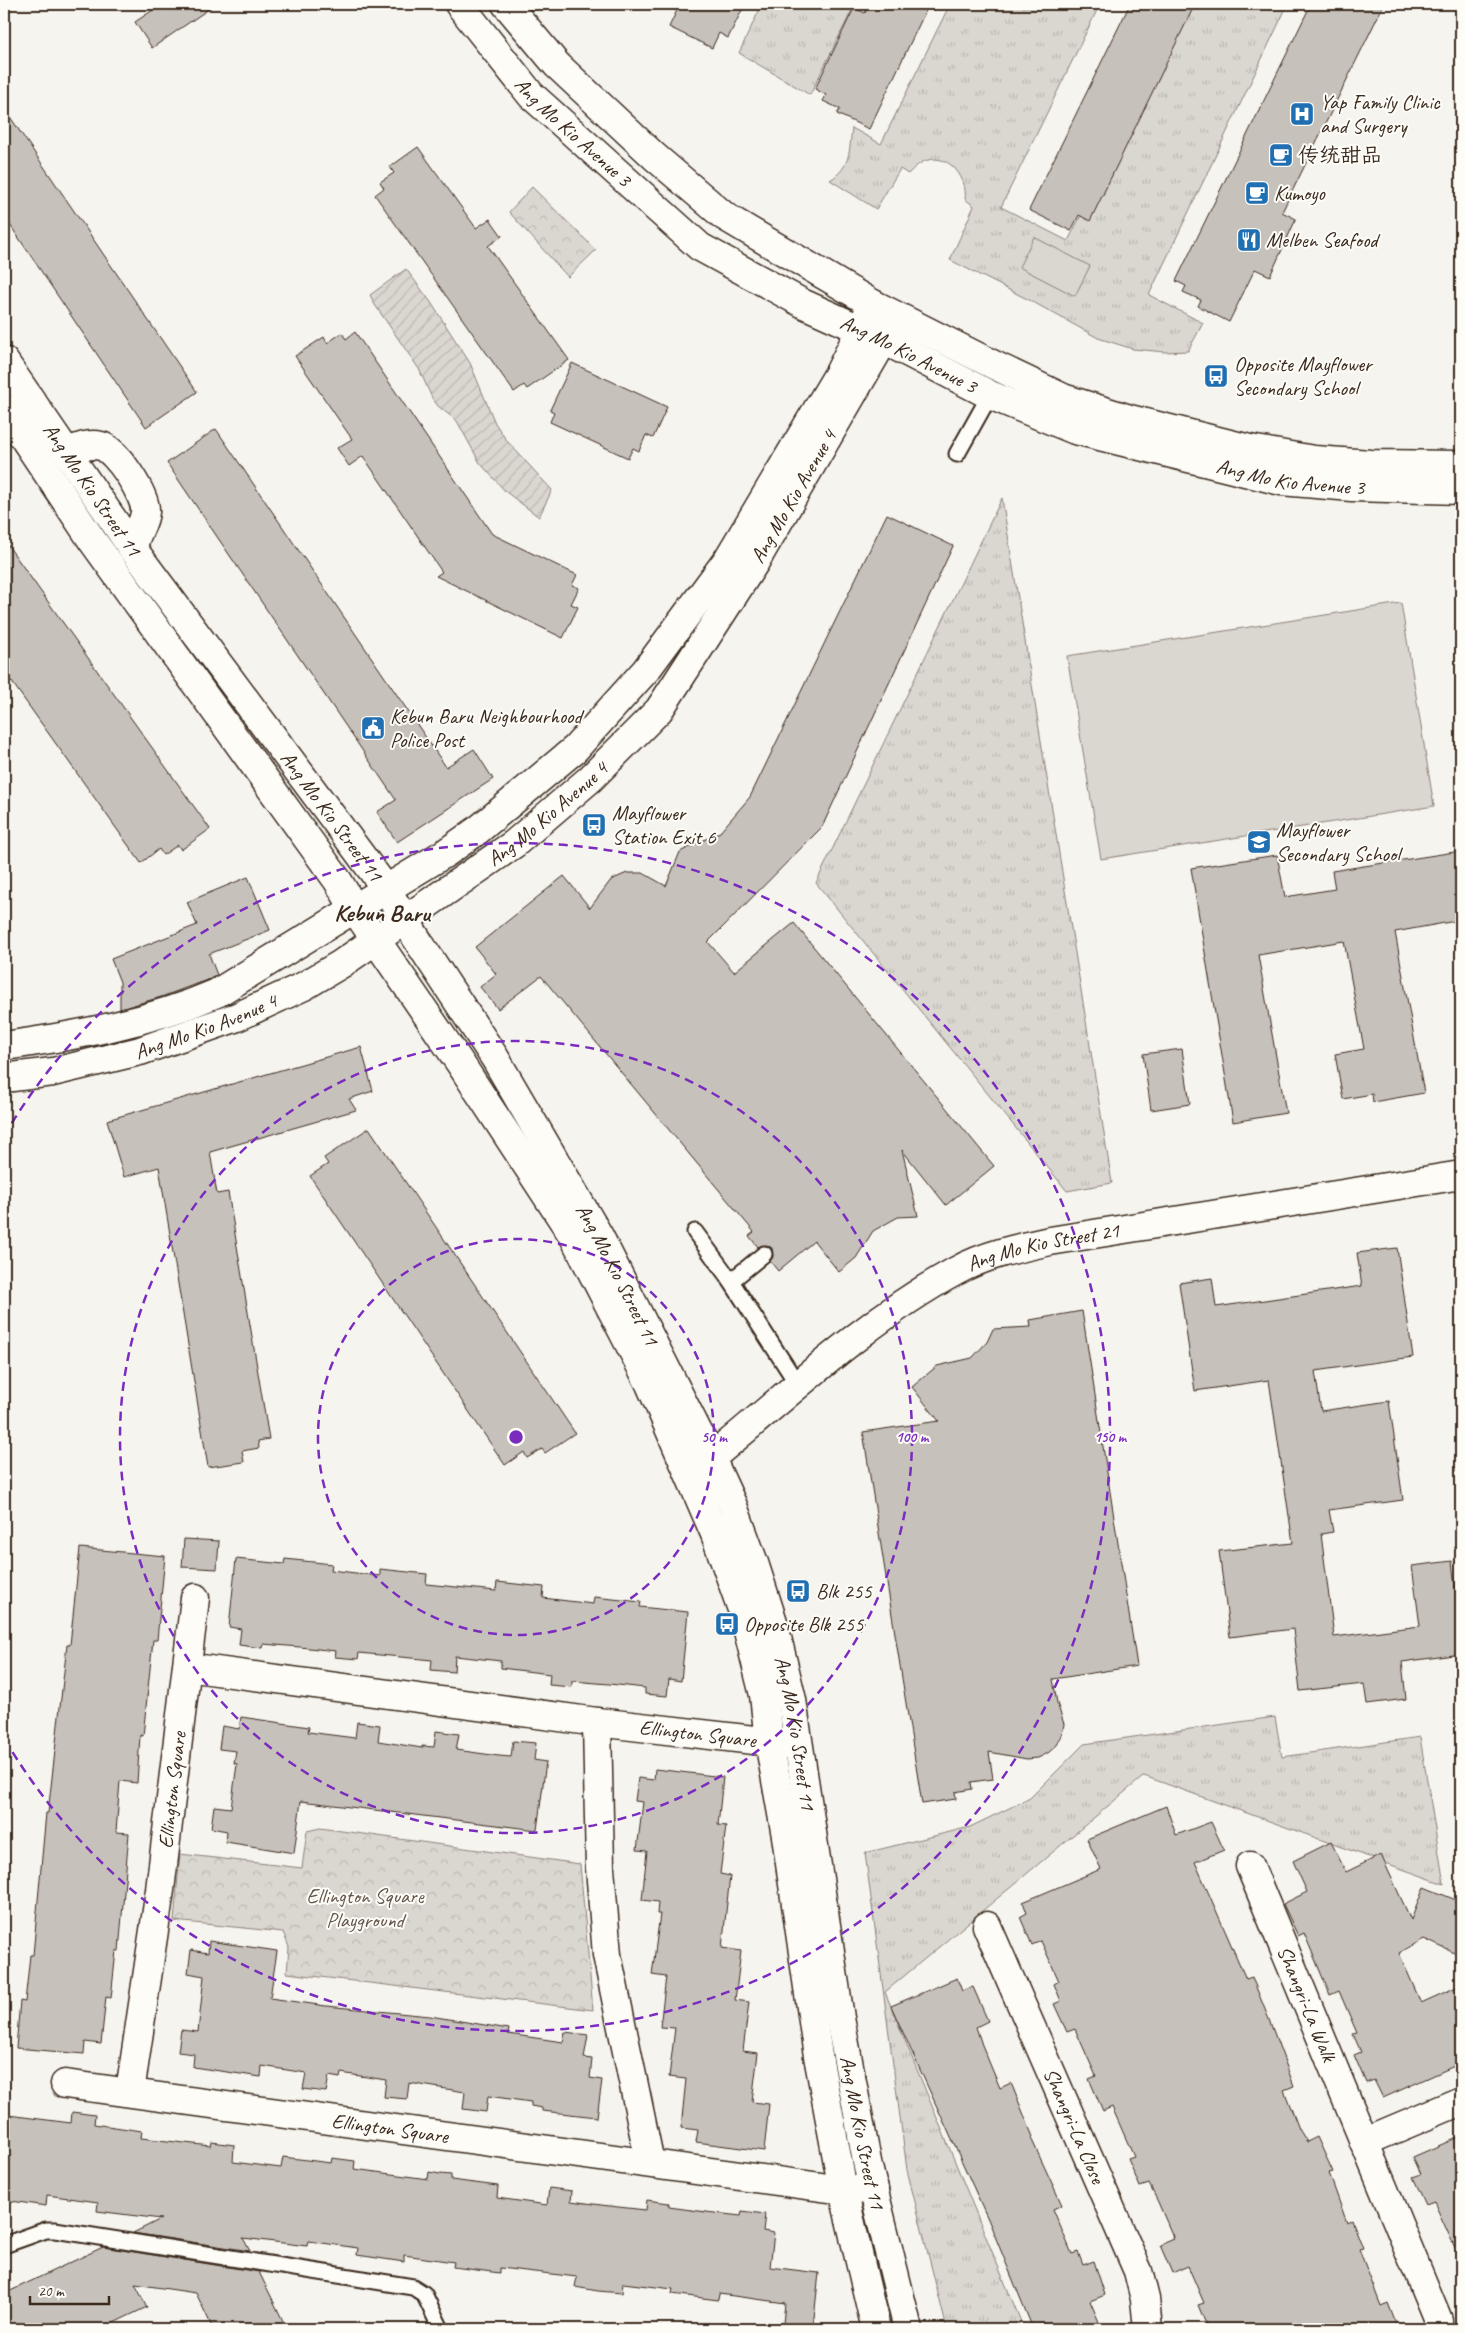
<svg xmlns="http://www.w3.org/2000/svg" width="1465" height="2333" viewBox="0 0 1465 2333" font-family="Caveat,'LXGW WenKai TC',sans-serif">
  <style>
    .grass { fill: url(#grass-tufts); stroke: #8a8077 }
    .forest { fill: url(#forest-crowns); stroke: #8a8077 }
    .garden { fill: url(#garden-furrows); stroke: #8a8077 }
    .pitch { fill: #dad6d0; stroke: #8a8077 }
    .building { fill: #c7c1bb; stroke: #3b2a1e }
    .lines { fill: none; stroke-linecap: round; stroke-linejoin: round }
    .service-casing { stroke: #3b2a1e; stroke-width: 19 }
    .minor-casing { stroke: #3b2a1e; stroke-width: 31 }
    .tertiary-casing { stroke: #3b2a1e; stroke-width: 31 }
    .secondary-casing { stroke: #3b2a1e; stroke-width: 31 }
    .primary-casing { stroke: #3b2a1e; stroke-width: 31 }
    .service { stroke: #fdfcf7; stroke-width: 15 }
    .minor { stroke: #fdfcf7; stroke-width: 28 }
    .tertiary { stroke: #fdfcf7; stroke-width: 28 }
    .secondary { stroke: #fdfcf7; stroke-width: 28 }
    .primary { stroke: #fdfcf7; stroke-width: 28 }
    .ring { fill: none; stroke: #7b2cbf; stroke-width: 2.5; stroke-dasharray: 9 6 }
    .labels { text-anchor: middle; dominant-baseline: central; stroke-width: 4; stroke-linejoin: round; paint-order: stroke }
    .poi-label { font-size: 21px; fill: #3b2a1e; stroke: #fdfcf7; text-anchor: start }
    .street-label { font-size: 21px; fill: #3b2a1e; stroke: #fdfcf7 }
    .park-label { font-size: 21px; fill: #63554a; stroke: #fdfcf7 }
    .quarter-label { font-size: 24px; font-weight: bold; fill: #3b2a1e; stroke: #fdfcf7 }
    .centre { fill: #7b2cbf; stroke: #fdfcf7; stroke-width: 2.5 }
    .ring-label { font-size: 15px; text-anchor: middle; font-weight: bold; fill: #7b2cbf; stroke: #fdfcf7; stroke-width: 4; stroke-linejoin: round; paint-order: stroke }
  </style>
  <defs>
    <pattern id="grass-tufts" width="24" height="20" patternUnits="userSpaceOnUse" patternTransform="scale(1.25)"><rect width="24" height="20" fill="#dad6d0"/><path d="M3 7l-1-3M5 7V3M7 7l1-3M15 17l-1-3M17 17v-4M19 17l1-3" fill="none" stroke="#bcb8b2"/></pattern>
    <pattern id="forest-crowns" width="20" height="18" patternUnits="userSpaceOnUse" patternTransform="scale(1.25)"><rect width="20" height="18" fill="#dad6d0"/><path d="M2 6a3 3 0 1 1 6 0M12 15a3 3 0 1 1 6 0" fill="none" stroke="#bcb8b2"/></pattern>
    <pattern id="garden-furrows" width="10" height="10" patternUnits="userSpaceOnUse" patternTransform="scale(1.25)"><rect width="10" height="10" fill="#dad6d0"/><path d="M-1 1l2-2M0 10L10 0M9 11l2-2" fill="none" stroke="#bcb8b2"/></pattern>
  </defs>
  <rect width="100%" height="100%" fill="#f5f4ee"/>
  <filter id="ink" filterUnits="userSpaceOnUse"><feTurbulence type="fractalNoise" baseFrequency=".02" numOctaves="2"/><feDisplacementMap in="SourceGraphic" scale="10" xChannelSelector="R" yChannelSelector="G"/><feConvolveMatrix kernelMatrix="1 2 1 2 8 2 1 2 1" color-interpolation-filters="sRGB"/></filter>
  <g filter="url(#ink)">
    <!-- grass -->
    <g class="grass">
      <polygon points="762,4 855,4 810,95 739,53"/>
      <path d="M950,4h150l-99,203 67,34 119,-237h101l-139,291 54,28 -15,28 -23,1 -32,-3 -35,-11 -65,-36 -83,-42 24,-54 -9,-7c3,-19 -14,-45 -37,-39 -8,2 -14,8 -20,14l-8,-5 -24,40 -46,-29c21,-13 19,-29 22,-52l29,16z"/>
      <polygon points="1002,498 1112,1183 1067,1191 816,883"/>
      <polygon points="1275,1717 1282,1757 1420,1737 1444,1884 1144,1776 885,1992 1024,2329 947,2329 907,2170 865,1853 970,1827 1030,1798 1084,1744"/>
    </g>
    <!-- forest -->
    <g class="forest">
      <polygon points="532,187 596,250 568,277 509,212"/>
      <polygon points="320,1828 580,1864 593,2010 287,1973 289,1947 283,1932 174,1921 180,1854 302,1868 307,1831"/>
    </g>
    <!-- garden -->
    <polygon class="garden" points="406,269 430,301 470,363 495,423 507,441 552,490 539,517 506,492 480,463 457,421 438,406 432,398 419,369 375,305 370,295"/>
    <!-- pitch -->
    <g class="pitch">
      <polygon points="1034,237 1090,266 1075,296 1019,267"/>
      <polygon points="1401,603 1434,806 1101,859 1067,656"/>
    </g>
    <!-- building -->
    <g class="building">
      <polygon points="162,4 216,4 152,48 135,22"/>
      <polygon points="680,4 745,4 728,38 719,33 712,48 669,27"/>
      <polygon points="869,4 929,4 869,129 837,114 840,109 823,101 826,95 815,89 854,8 865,13"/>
      <polygon points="1130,4 1195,4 1090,221 1079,215 1071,231 1029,210"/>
      <polygon points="1311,4 1384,4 1282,212 1296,219 1270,276 1255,269 1229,322 1198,306 1201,300 1183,292 1186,286 1176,281"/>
      <polygon points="4,108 197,392 146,427 4,216"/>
      <polygon points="418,147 476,228 490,219 502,236 488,246 569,360 527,389 524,385 514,392 375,195 384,188 380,182 394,173 390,167"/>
      <polygon points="355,332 492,534 577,575 572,585 579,588 571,604 578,607 563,638 436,576 442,572 363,456 349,466 337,448 352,439 295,356 324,337 327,343 342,333 346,339"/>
      <polygon points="572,363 667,407 653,438 646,435 639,451 633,448 628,458 550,422 554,412 550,410"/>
      <polygon points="216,429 446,767 474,749 493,779 397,842 377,812 396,800 167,463"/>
      <polygon points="887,514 953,546 822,827 708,942 734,972 794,923 994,1166 946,1205 902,1150 918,1216 898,1217 873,1231 856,1258 839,1272 814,1241 778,1271 770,1261 773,1257 772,1248 767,1245 758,1247 749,1236 754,1232 541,976 498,1009 480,987 496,974 475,947 564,876 590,908 611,880 627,873 643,873 666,886 680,852 720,832 750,797"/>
      <polygon points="4,540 210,829 181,850 178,845 163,855 159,849 141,863 4,671"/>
      <polygon points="1461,851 1461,920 1395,932 1424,1093 1373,1102 1372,1094 1343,1099 1335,1054 1364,1049 1344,941 1258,955 1286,1113 1233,1122 1191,868 1277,855 1285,897 1335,889 1332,871"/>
      <polygon points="248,877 270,930 209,954 217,975 210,979 161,997 120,1009 120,982 111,959 197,925 187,902"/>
      <polygon points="361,1047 373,1091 349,1099 356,1110 210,1152 217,1194 228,1192 269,1439 258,1441 259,1448 242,1451 244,1462 208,1467 159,1167 124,1177 107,1120"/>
      <polygon points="1182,1049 1190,1104 1151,1110 1143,1054"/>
      <polygon points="369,1128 575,1433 545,1453 542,1449 527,1458 524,1452 505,1465 310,1176 328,1164 324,1158"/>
      <polygon points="1397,1248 1413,1357 1315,1371 1321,1411 1389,1401 1403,1500 1329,1510 1333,1532 1321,1534 1334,1637 1420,1626 1412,1566 1452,1561 1461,1636 1461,1654 1402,1662 1406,1699 1367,1704 1364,1684 1300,1691 1293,1629 1230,1637 1219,1551 1293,1543 1269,1380 1195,1391 1179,1283 1212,1278 1216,1307 1362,1286 1357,1253"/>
      <polygon points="1082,1311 1137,1666 1053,1679 1057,1703 1064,1724 1062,1735 1057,1745 1048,1753 1038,1758 1027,1759 989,1752 993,1779 971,1782 972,1789 955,1792 956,1799 922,1804 863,1432 939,1421 912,1387 937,1366 972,1358 987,1342 993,1329 1031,1327 1030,1320"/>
      <polygon points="184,1539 219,1541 217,1569 182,1567"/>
      <polygon points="80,1548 165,1556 157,1640 153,1640 143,1736 140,1735 137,1783 120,1781 116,1832 129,1833 119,1951 116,1951 111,1998 106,1997 101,2044 85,2042 84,2054 16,2048 20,2001 25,2002 30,1955 33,1955 46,1813 48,1813 67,1645 70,1645"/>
      <polygon points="236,1559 284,1564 285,1559 332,1564 331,1570 380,1576 380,1569 427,1574 426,1584 496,1591 497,1582 544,1587 543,1598 593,1604 594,1597 641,1602 640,1607 688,1612 681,1681 669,1679 667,1696 645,1694 645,1688 609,1684 572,1681 572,1687 549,1685 550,1674 501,1668 501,1661 455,1656 454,1672 431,1670 432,1660 359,1653 358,1659 335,1657 336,1651 300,1647 263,1644 262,1648 239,1645 241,1629 229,1627"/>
      <polygon points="241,1717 309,1727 308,1732 355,1738 357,1722 380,1725 378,1741 422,1748 422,1746 434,1747 436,1731 459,1734 456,1750 499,1756 511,1757 513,1741 536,1743 534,1760 546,1762 537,1830 301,1801 294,1853 226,1842 227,1831 211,1828 214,1806 231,1808 237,1764 234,1763 236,1751 219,1749 222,1726 239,1729"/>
      <polygon points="655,1769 723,1777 718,1825 726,1826 720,1874 730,1876 722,1948 741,1951 735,2000 749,2002 743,2051 758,2053 752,2102 769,2104 764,2151 696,2142 698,2130 681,2128 686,2079 669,2077 675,2028 660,2027 666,1977 652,1975 660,1914 657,1914 658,1902 642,1900 647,1851 637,1850 643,1802 635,1801 638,1778 654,1780"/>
      <polygon points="1166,1806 1176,1835 1211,1822 1224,1850 1195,1862 1246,1979 1252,1977 1270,2022 1294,2086 1284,2090 1299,2129 1307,2142 1317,2137 1333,2172 1329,2173 1347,2223 1352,2220 1363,2248 1359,2249 1381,2306 1388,2303 1398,2329 1208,2329 1198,2305 1204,2303 1188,2266 1172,2273 1160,2245 1174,2239 1158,2202 1149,2184 1140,2187 1128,2159 1134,2157 1112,2107 1103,2111 1089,2079 1096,2076 1075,2029 1067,2032 1054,2004 1061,2001 1054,1984 1059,1981 1041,1941 1032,1945 1020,1917 1027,1913 1023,1902 1101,1869 1087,1839"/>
      <polygon points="1331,1842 1346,1872 1381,1855 1411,1920 1424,1887 1461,1902 1461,1956 1424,1939 1399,1953 1421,2003 1461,1985 1461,2063 1383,2098 1374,2080 1366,2083 1354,2055 1361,2052 1353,2034 1357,2033 1339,1991 1330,1995 1304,1933 1298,1936 1283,1904 1307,1892 1293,1861"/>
      <polygon points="209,1941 277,1951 270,1998 326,2006 430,2016 509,2029 508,2034 563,2042 565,2032 588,2035 584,2058 592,2059 590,2078 602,2080 597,2117 542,2111 542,2108 531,2106 531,2102 488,2096 486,2112 463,2109 465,2092 409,2083 407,2099 384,2097 386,2080 341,2073 340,2078 329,2076 326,2092 303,2089 306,2073 262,2066 261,2077 193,2067 194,2054 178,2052 181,2030 198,2032 204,1976 188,1973 191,1950 208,1953"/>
      <polygon points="957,1978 962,1991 973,1987 988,2021 976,2027 982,2045 1000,2088 1011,2083 1033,2137 1031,2138 1062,2205 1053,2209 1072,2254 1078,2252 1083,2265 1094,2261 1105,2295 1090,2301 1099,2322 1081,2329 1033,2329 988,2219 891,2006"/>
      <polygon points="72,2112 95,2115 94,2124 142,2131 141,2138 211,2146 212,2142 234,2145 233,2162 281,2168 283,2157 331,2163 332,2158 355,2161 354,2169 428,2179 429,2172 440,2174 451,2175 451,2180 498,2186 497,2198 547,2205 549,2188 572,2191 571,2201 609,2206 646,2210 647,2200 669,2203 669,2207 706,2212 741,2216 742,2211 765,2214 763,2231 774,2233 770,2267 819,2273 813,2327 783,2324 785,2303 719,2294 718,2300 672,2294 673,2289 623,2283 622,2293 598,2291 575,2287 577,2277 500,2268 500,2273 453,2267 454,2262 404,2255 404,2262 357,2255 358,2248 308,2241 307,2246 243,2238 250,2251 133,2233 161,2219 97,2211 98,2202 47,2195 46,2206 4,2200 4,2154 8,2115 71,2123"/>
      <polygon points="1461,2136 1461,2261 1434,2202 1426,2205 1413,2177 1421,2174 1413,2157"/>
      <polygon points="103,2247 259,2272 287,2329 213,2329 196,2293 135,2284 147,2307 101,2329 4,2329 4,2294"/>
    </g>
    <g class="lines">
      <defs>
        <g id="service">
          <polyline points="957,454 990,395"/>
          <polyline points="695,1232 731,1281 798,1385"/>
          <polyline points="731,1281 764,1254"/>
          <polyline points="4,2245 46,2230 55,2230 413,2287 424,2294 441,2329"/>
        </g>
        <g id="minor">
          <path id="s1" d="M4,361l129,188 253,340"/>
          <polyline points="4,408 92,540 338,881 354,908"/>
          <path d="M67,452c11,-4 22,-9 34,-6 15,3 46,51 44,66 -1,13 -11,23 -12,37"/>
          <path id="s2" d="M690,1470l21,-12c78,-64 155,-138 245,-187 29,-16 62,-23 94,-30l411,-66"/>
          <path id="s3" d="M187,1667l410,55 157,18 39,3"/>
          <polyline points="597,1722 600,1868 607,1955 650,2163"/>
          <path id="s4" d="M1250,1866l188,454"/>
          <path id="s5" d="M987,1926l151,345 7,28 3,30"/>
          <path id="s6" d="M65,2084l778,106 31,-1"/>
          <path id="s7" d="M130,2092l30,-202 35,-292"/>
          <polyline points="1364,2142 1461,2101"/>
        </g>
        <g id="tertiary">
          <path id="s8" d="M386,889l34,55 75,114 104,178 112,222 22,48 21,57 20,62 18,75 48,318 28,149 40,162"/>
          <polyline points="354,908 460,1063 574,1237 650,1384 715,1534 744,1615 764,1695 769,1741 786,1836 818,2056 843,2190 876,2329"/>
        </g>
        <g id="secondary">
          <path d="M4,1046c72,-10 146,-24 213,-53l230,-141 31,-22 97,-81 71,-79 82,-111 111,-186 34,-69"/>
          <path id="s9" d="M4,1078l49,-6 87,-21 97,-34 67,-31 37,-22 173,-120 76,-65 69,-69 96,-148 129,-222 10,-22"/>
        </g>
        <g id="primary">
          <path id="s10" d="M459,4l72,91 169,152 104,57 80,36 106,55 85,35 206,51 71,6 109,3"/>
          <polyline points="506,4 557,65 655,157 724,216 873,304 994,365 1063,398 1130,419 1250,449 1314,460 1371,464 1461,465"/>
        </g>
      </defs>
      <!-- service casing -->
      <use href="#service" class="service-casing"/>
      <!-- minor casing -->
      <use href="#minor" class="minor-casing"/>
      <!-- tertiary casing -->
      <use href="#tertiary" class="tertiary-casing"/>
      <!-- secondary casing -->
      <use href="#secondary" class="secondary-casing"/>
      <!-- primary casing -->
      <use href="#primary" class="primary-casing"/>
      <!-- service -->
      <use href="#service" class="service"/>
      <!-- minor -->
      <use href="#minor" class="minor"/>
      <!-- tertiary -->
      <use href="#tertiary" class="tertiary"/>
      <!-- secondary -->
      <use href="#secondary" class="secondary"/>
      <!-- primary -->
      <use href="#primary" class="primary"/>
    </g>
  </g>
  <!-- distance rings -->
  <g class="ring">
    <circle cx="516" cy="1437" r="198"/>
    <circle cx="516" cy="1437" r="396"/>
    <path d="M4 1136A594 594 0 1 1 4 1738"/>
  </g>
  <!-- icons -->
  <defs>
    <symbol id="hospital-square" viewBox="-11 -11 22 22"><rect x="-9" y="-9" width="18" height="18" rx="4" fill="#1f6fb2" stroke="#fdfcf7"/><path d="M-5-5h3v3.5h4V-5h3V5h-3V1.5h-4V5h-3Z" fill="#fff"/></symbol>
    <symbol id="cafe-square" viewBox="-11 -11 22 22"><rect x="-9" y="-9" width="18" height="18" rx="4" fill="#1f6fb2" stroke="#fdfcf7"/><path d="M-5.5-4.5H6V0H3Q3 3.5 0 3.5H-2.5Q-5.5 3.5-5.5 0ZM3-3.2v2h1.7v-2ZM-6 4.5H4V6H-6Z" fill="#fff"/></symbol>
    <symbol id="restaurant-square" viewBox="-11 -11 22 22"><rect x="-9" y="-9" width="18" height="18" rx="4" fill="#1f6fb2" stroke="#fdfcf7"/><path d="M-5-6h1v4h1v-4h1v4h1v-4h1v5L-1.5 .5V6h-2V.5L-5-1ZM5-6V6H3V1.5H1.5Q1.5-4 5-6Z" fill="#fff"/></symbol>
    <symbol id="bus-square" viewBox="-11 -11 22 22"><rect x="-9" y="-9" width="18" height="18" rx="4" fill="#1f6fb2" stroke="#fdfcf7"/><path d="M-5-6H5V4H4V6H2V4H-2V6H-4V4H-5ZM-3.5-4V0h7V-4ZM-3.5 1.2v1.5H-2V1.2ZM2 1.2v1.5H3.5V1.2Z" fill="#fff"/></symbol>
    <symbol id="civic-square" viewBox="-11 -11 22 22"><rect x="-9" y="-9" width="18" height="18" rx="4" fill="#1f6fb2" stroke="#fdfcf7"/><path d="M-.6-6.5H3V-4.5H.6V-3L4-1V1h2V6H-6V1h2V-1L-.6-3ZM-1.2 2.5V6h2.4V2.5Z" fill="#fff"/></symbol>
    <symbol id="school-square" viewBox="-11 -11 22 22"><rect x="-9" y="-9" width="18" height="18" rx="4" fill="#1f6fb2" stroke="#fdfcf7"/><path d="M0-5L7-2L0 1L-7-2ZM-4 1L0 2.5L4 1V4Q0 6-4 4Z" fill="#fff"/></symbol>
  </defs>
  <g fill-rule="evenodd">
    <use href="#hospital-square" x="1288" y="100" width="28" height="28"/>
    <use href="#cafe-square" x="1267" y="141" width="28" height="28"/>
    <use href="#cafe-square" x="1243" y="179" width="28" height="28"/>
    <use href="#restaurant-square" x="1235" y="226" width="28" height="28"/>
    <use href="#bus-square" x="1202" y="362" width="28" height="28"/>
    <use href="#civic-square" x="359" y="714" width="28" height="28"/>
    <use href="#bus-square" x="580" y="811" width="28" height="28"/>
    <use href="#school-square" x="1245" y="828" width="28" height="28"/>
    <use href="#bus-square" x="784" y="1577" width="28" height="28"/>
    <use href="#bus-square" x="713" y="1610" width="28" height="28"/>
  </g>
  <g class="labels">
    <!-- poi labels -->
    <g class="poi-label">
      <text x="1320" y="102">Yap Family Clinic<tspan x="1320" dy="24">and Surgery</tspan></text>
      <text x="1298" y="155">传统甜品</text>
      <text x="1274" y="193">Kumoyo</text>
      <text x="1266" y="240">Melben Seafood</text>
      <text x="1234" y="364">Opposite Mayflower<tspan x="1234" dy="24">Secondary School</tspan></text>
      <text x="390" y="716">Kebun Baru Neighbourhood<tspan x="390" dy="24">Police Post</tspan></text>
      <text x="612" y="813">Mayflower<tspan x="612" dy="24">Station Exit 6</tspan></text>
      <text x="1276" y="830">Mayflower<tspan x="1276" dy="24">Secondary School</tspan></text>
      <text x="816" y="1591">Blk 255</text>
      <text x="744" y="1624">Opposite Blk 255</text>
    </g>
    <!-- street labels -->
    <g class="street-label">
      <text stroke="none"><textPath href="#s10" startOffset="172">Ang Mo Kio Avenue 3</textPath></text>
      <text stroke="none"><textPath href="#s10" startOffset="578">Ang Mo Kio Avenue 3</textPath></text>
      <text stroke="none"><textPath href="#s10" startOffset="982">Ang Mo Kio Avenue 3</textPath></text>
      <text stroke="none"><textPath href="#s1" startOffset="156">Ang Mo Kio Street 11</textPath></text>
      <text stroke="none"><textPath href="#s9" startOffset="1019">Ang Mo Kio Avenue 4</textPath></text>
      <text stroke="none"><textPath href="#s9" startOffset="614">Ang Mo Kio Avenue 4</textPath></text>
      <text stroke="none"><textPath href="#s1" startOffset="561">Ang Mo Kio Street 11</textPath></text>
      <text stroke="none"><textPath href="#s9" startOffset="209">Ang Mo Kio Avenue 4</textPath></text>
      <text stroke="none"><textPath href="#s2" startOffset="424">Ang Mo Kio Street 21</textPath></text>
      <text stroke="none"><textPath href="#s8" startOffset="450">Ang Mo Kio Street 11</textPath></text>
      <text stroke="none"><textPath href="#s3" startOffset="515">Ellington Square</textPath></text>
      <text stroke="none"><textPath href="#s8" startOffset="945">Ang Mo Kio Street 11</textPath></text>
      <text stroke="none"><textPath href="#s7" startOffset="305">Ellington Square</textPath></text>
      <text stroke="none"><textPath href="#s4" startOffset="149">Shangri-La Walk</textPath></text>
      <text stroke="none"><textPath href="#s5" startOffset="218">Shangri-La Close</textPath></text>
      <text stroke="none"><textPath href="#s6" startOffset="328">Ellington Square</textPath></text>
      <text stroke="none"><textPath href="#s8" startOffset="1350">Ang Mo Kio Street 11</textPath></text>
    </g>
    <!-- park labels -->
    <g class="park-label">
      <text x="365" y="1896">Ellington Square<tspan x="365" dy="24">Playground</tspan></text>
    </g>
    <!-- quarter labels -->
    <g class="quarter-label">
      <text x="382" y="913">Kebun Baru</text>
    </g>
  </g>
  <circle cx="516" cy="1437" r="8" class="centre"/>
  <g class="ring-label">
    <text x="714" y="1442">50 m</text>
    <text x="912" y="1442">100 m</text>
    <text x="1110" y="1442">150 m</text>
  </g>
  <!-- margin -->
  <rect width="1465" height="2333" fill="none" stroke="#fdfcf7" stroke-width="20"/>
  <rect x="10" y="10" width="1445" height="2313" fill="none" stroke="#3b2a1e" stroke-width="2" filter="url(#ink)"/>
  <!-- scale -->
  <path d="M30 2296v8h79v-8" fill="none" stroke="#3b2a1e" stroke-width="2.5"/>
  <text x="38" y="2296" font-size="15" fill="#3b2a1e" stroke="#fdfcf7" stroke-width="4" paint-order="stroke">20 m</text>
</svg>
